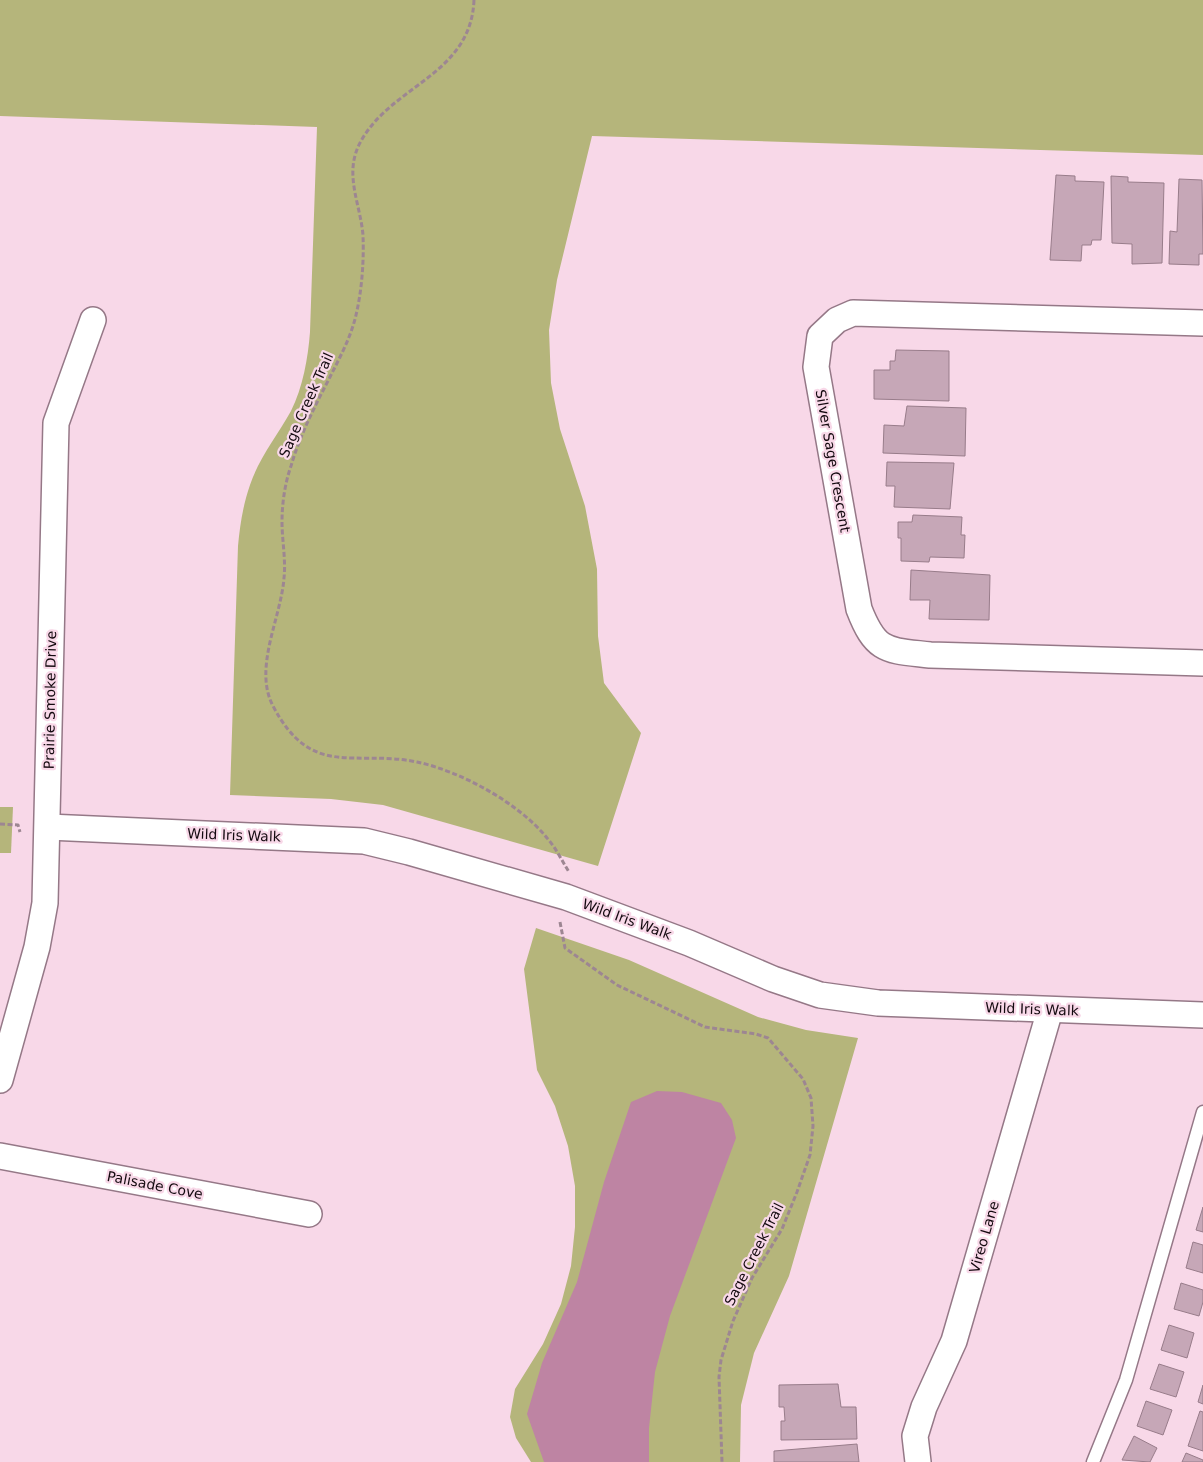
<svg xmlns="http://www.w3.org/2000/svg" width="1203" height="1462" viewBox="0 0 1203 1462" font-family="'DejaVu Sans',sans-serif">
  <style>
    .green { fill: #b5b57b }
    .water { fill: #be84a3 }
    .building { fill: #c6a7b7; stroke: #987c8a }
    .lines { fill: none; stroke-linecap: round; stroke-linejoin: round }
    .lane-casing { stroke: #957887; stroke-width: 15 }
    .street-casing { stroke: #957887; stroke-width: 28 }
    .path { stroke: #9d8692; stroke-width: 3; stroke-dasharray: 5 2.5; stroke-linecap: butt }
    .lane { stroke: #fff; stroke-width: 12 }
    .street { stroke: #fff; stroke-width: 25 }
    .labels { text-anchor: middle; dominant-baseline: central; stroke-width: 4.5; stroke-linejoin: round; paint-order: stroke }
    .street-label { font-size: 14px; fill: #13090f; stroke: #f8d8e8 }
  </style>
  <rect width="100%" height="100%" fill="#f8d8e8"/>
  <!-- green -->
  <g class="green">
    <path d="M0,0h1203v155l-611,-19 -35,144 -8,50 2,53 9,46 25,77 12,63 1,67 6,47 37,50 -43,133 -215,-61 -52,-6 -101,-4 8,-249c2,-21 5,-41 12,-61 9,-27 27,-49 41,-74 12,-24 17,-53 19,-79l7,-205 -317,-11z"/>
    <polygon points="0,807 13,807 11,853 0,853"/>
    <polygon points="536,928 629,960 758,1017 806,1030 858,1038 789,1276 754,1353 741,1405 740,1462 531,1462 516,1438 510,1417 515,1389 543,1344 561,1304 571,1266 575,1227 575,1186 568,1146 555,1106 537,1070 524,969"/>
  </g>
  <!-- water -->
  <polygon class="water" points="657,1091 682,1092 721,1103 732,1120 736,1138 670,1316 655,1372 649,1428 649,1462 544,1462 527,1414 542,1363 577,1282 604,1182 631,1102"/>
  <!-- building -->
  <g class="building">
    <polygon points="1056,175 1075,176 1075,181 1104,182 1101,240 1092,240 1091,245 1082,245 1081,261 1050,260"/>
    <polygon points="1111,176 1128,177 1128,182 1164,183 1162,263 1132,264 1132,244 1112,243"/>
    <polygon points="1179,179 1202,180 1203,254 1199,254 1199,265 1169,264 1170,231 1177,232"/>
    <polygon points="896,350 949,351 949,401 874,399 874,370 890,370 890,361 895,361"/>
    <polygon points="907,406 966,408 965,456 883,453 884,425 904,426"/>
    <polygon points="887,462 954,463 950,509 894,507 895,486 886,486"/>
    <polygon points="913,515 962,517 961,535 965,535 964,558 930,557 929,562 901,561 901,538 898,538 898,522 912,522"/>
    <polygon points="911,570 990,575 989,620 929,619 930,600 910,600"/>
    <polygon points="1203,1207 1203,1232 1196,1230"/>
    <polygon points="1193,1242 1203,1245 1203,1273 1186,1268"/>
    <polygon points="1181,1283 1203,1290 1203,1302 1199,1316 1174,1309"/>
    <polygon points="1169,1325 1194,1333 1187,1358 1161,1350"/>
    <polygon points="1159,1364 1184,1372 1176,1397 1150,1389"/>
    <polygon points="838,1384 841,1407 856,1407 857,1439 781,1440 781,1421 785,1421 784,1407 779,1407 779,1385"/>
    <polygon points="1203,1385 1203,1404 1198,1402"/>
    <polygon points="1146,1401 1172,1410 1163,1435 1137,1426"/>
    <polygon points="1200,1411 1203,1412 1203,1451 1188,1446"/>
    <polygon points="1134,1436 1157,1448 1150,1462 1122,1460"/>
    <polygon points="857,1444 859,1462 774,1462 774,1451"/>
    <polygon points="1186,1453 1203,1460 1203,1462 1182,1462"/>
  </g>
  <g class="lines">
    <defs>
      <polyline id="lane" points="1093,1462 1126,1380 1203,1112"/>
      <g id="street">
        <path d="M1203,323l-350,-10 -16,7 -17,16 -4,31 43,242c17,44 28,41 71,46l273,8"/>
        <polyline points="48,827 364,841 409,852 566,897 689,943 773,979 820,995 878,1003 1203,1015"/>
        <polyline points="0,1080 37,947 45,903 56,423 93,320"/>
        <polyline points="0,1156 309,1214"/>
        <polyline points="918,1462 915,1436 924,1407 954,1341 1050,1010"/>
      </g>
    </defs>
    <!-- lane casing -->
    <use href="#lane" class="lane-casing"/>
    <!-- street casing -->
    <use href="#street" class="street-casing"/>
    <!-- path -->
    <g class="path">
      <path d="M474,0c-3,75 -82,85 -113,141 -18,32 -1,61 2,94 1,26 -1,55 -7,80 -5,22 -16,42 -26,62 -15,29 -30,58 -39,89 -6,17 -9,37 -9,56 0,18 4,38 2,56 -3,40 -31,90 -11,128 39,74 81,43 144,56 43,9 102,41 130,76 9,10 15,23 22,34"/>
      <polyline points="0,824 18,825 20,832"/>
      <polyline points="560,922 565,948 617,985 705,1027 756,1034 768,1038 803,1079 811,1098 813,1126 810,1155 797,1192 782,1229 752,1278 733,1321 721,1360 719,1377 722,1462"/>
    </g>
    <!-- lane -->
    <use href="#lane" class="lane"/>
    <!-- street -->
    <use href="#street" class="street"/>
  </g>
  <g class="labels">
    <!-- street labels -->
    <g class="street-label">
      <text transform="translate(306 405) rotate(-66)">Sage Creek Trail</text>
      <text transform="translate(833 461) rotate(80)">Silver Sage Crescent</text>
      <text transform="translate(50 700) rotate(-89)">Prairie Smoke Drive</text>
      <text transform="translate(234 835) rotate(2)">Wild Iris Walk</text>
      <text transform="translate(627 919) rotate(20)">Wild Iris Walk</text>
      <text transform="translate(1032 1009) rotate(2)">Wild Iris Walk</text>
      <text transform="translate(155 1185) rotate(11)">Palisade Cove</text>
      <text transform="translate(984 1237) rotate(-74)">Vireo Lane</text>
      <text transform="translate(754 1254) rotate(-63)">Sage Creek Trail</text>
    </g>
  </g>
</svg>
